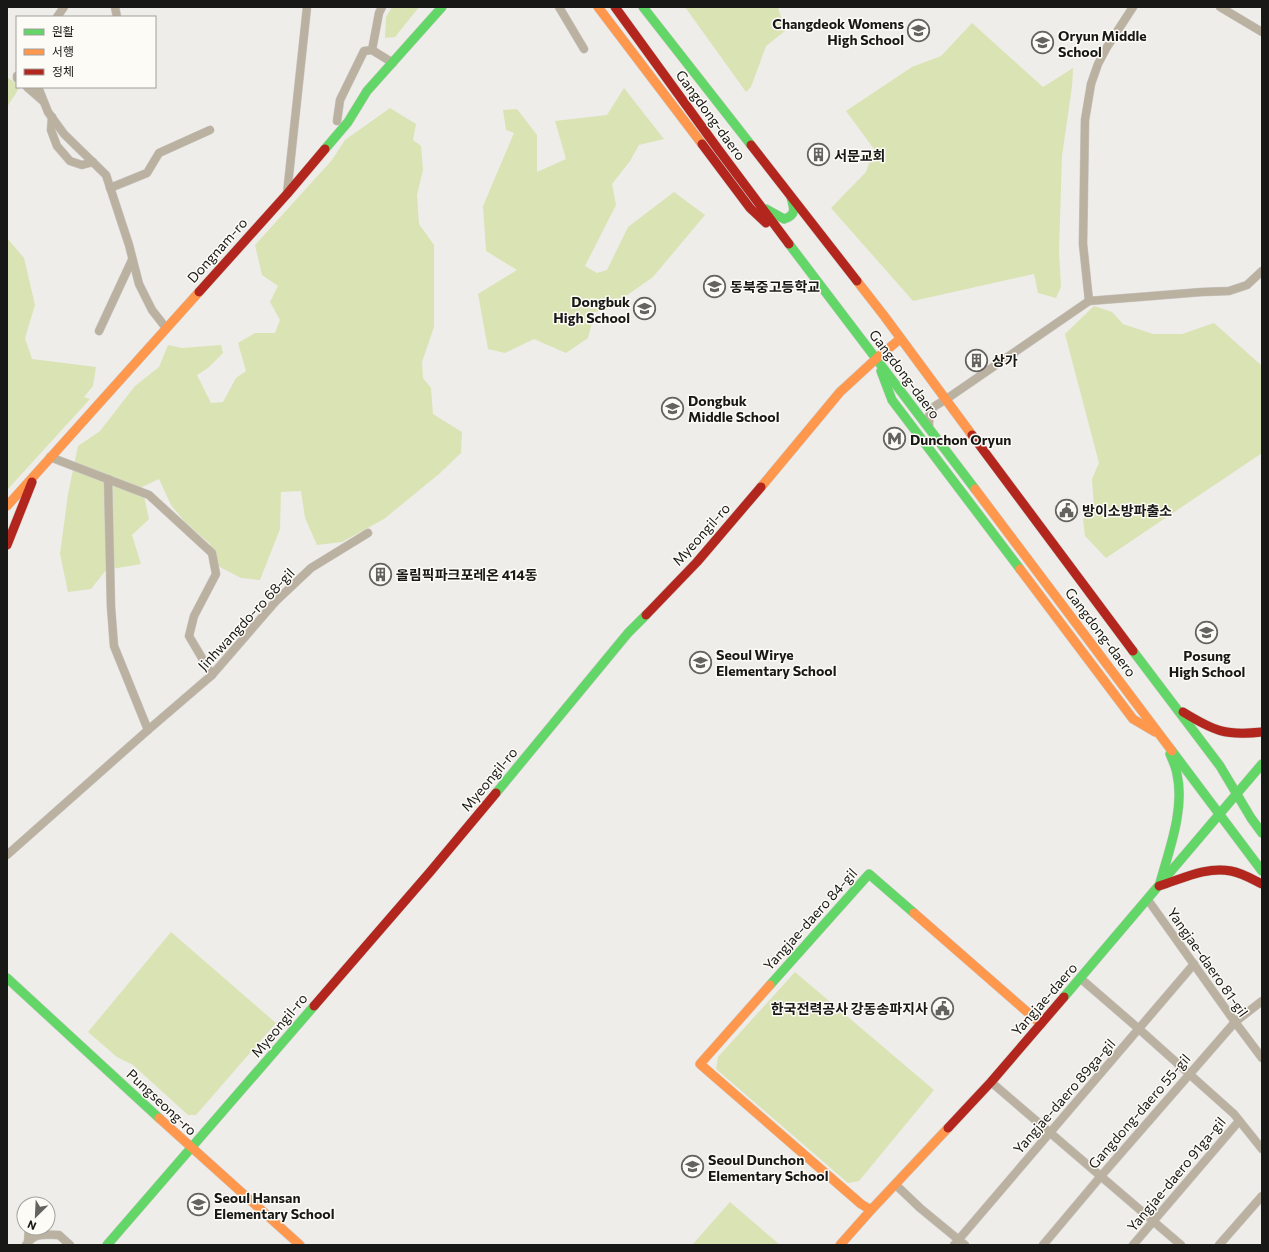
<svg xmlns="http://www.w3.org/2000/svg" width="1269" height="1252" viewBox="0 0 1269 1252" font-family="Commissioner,'Noto Sans KR',sans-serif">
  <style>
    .green { fill: #dae3b4 }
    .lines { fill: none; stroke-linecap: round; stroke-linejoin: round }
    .street-casing { stroke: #cccbc9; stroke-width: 9 }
    .fast-casing { stroke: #cccbc9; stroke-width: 10 }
    .slow-casing { stroke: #cccbc9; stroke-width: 10 }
    .jam-casing { stroke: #cccbc9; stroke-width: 10 }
    .street { stroke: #bbb1a1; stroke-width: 8 }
    .fast { stroke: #63d668; stroke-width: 9 }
    .slow { stroke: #ff974d; stroke-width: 9 }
    .jam { stroke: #b3261e; stroke-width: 9 }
    .labels { text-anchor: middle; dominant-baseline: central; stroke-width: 3; stroke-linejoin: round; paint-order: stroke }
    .poi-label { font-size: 14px; font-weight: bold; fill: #181816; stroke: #fdfbf6; text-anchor: start }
    .street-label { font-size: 14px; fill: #181816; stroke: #fdfbf6 }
  </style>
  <rect width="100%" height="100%" fill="#efedea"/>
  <!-- green -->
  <g class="green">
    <polygon points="392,7 419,7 395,37 385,38 386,17"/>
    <polygon points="685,7 778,7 785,31 766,46 751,87 746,92"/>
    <polygon points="972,23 1043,87 1073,68 1072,87 1062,156 1059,250 1061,287 1056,298 1038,293 1034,274 913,301 831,208 866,172 874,149 846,111 912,67 941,56"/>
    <polygon points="7,77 17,84 17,87 20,87 7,107"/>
    <polygon points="624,88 664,139 639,145 630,161 612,184 616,205 585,266 597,273 607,270 628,227 674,192 705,215 653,277 606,310 595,312 588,338 566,353 534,339 505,353 488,349 478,294 517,270 486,251 483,206 514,133 506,130 503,110 517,109 537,135 537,172 566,159 555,121 607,115"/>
    <polygon points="390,108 416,124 413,140 421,146 423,170 417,195 419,224 434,245 434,327 422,362 423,378 431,388 433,414 462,432 461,453 439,474 384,519 342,542 317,545 305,518 301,491 281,492 280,529 260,580 241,578 218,566 210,544 185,522 171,505 159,479 142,487 149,519 132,535 141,564 106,570 91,589 68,592 60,554 68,494 78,446 100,431 135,386 159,367 168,345 182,348 221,345 223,353 208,368 197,375 211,403 223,402 236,378 246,371 238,343 255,333 275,333 280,320 270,302 278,286 262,275 255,245 332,160 345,140"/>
    <polygon points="7,238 24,258 35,305 25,338 32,359 96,367 93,386 84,397 90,399 7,490"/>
    <polygon points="1094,306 1112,312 1123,324 1153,334 1182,334 1214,323 1262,366 1262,453 1106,558 1085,536 1083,519 1094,507 1092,479 1099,463 1065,334"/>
    <polygon points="171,932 276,1023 196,1115 188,1115 133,1065 117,1057 88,1032"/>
    <polygon points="795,972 934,1090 859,1181 848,1183 716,1069 718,1057"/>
    <polygon points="730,1202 780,1245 692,1245"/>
  </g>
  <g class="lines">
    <defs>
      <g id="street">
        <polyline points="115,7 117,17"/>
        <polyline points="559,7 584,49"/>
        <polyline points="1220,7 1262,32"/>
        <polyline points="57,17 64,7"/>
        <polyline points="372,50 379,13 382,7"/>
        <polyline points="17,76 17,78"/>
        <polyline points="27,87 43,101"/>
        <polyline points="38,87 48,112 64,134 106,175 129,245 139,284 152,310 166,328"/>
        <polyline points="52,117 51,130 57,146 70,161 82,165 93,162"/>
        <polyline points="337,121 340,100 364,51 372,50 393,63"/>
        <polyline points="110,188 147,173 159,153 210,130"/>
        <polyline points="287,194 307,7"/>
        <polyline points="1089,301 1202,292 1229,291 1247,285 1262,271"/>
        <polyline points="99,331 132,260"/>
        <path d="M929,427c0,-18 0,-18 16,-27l144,-99 -6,-57 2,-124 6,-36 7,-20 9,-17 26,-40"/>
        <polyline points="50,457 149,495 212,553 216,574 194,616 189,636 212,675"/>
        <polyline points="108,479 111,607 114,646 148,730"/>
        <polyline points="7,855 148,730 212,675 276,601 311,568 368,533"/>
        <polyline points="1148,900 1235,1022 1262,1058"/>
        <polyline points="1080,978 1139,1029 1234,1114 1262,1149"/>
        <polyline points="991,1082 1181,1245"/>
        <polyline points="896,1185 920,1208 965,1245"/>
        <polyline points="28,1242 29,1228"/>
        <path d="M26,1245c9,-13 18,-10 33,-10l11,10"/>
        <polyline points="954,1245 1194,964"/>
        <polyline points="1043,1245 1101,1176 1235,1022 1262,1001"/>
        <polyline points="1133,1245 1239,1121"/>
        <polyline points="1219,1245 1262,1196"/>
      </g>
      <g id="fast">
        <polyline points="643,7 751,145"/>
        <polyline points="325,149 348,122 367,91 442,7"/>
        <path d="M766,209l18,10c13,-4 10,-11 7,-22"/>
        <polyline points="789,244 975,489"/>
        <polyline points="881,371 892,400 1020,569"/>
        <polyline points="1133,651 1220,766 1251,818 1262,833"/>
        <polyline points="1172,751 1262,871"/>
        <polyline points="496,793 628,633 646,615"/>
        <path d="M1160,883c9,-33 25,-74 17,-109 -1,-7 -4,-13 -7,-20"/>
        <polyline points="7,978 159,1118"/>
        <polyline points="770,985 869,874 914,913"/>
        <polyline points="1064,997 1262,764"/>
        <polyline points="107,1245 314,1006"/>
      </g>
      <g id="slow">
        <polyline points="598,7 702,144"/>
        <polyline points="857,281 885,317 972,435"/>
        <polyline points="761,487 840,392 877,358 900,339"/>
        <polyline points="975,489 1172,751"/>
        <polyline points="7,506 199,292"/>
        <polyline points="1020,569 1133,719 1155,732"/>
        <polyline points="914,913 1041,1024"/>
        <polyline points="770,985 700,1064 861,1204 871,1210"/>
        <polyline points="159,1118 300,1245"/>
        <polyline points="840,1245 871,1210 948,1128"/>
      </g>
      <g id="jam">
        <polyline points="615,7 718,149 789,244"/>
        <polyline points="702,144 750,208 766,223"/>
        <polyline points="751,145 857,281"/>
        <polyline points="199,292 287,194 325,149"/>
        <polyline points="972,435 1133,651"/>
        <polyline points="7,545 32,482"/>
        <polyline points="646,615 697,562 761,487"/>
        <path d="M1183,712c31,19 42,24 79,20"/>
        <path d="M1159,886c23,-7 47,-20 72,-15 11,2 21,8 31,13"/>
        <polyline points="314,1006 430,872 496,793"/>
        <polyline points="948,1128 991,1082 1064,997"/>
      </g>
    </defs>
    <!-- street casing -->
    <use href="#street" class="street-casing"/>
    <!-- fast casing -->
    <use href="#fast" class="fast-casing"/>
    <!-- slow casing -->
    <use href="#slow" class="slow-casing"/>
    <!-- jam casing -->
    <use href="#jam" class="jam-casing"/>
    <!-- street -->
    <use href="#street" class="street"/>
    <!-- fast -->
    <use href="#fast" class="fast"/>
    <!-- slow -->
    <use href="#slow" class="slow"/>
    <!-- jam -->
    <use href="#jam" class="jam"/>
  </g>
  <!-- icons -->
  <defs>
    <symbol id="school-ring" viewBox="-11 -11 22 22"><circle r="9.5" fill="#fdfbf6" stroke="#636360" stroke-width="1.5"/><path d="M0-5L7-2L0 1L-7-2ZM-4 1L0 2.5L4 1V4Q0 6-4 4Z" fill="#636360"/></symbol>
    <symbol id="building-ring" viewBox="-11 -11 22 22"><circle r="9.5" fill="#fdfbf6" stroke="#636360" stroke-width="1.5"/><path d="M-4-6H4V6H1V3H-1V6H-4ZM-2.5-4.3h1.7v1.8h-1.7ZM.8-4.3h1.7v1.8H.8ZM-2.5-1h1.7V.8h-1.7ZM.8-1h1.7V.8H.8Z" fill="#636360"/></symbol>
    <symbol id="metro-ring" viewBox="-11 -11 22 22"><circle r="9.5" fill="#fdfbf6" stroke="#636360" stroke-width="1.5"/><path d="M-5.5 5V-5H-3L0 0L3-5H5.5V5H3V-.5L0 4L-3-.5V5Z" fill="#636360"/></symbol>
    <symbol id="civic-ring" viewBox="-11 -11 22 22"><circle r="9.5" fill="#fdfbf6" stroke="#636360" stroke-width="1.5"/><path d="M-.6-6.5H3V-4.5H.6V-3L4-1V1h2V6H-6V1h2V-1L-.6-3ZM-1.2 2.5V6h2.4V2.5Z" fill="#636360"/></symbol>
  </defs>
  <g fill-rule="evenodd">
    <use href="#school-ring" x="906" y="18" width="25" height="25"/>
    <use href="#school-ring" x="1030" y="30" width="25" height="25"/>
    <use href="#building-ring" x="806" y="142" width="25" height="25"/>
    <use href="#school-ring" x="702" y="274" width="25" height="25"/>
    <use href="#school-ring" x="632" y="296" width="25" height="25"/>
    <use href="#building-ring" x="964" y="348" width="25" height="25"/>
    <use href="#school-ring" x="660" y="396" width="25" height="25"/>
    <use href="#metro-ring" x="882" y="426" width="25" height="25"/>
    <use href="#civic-ring" x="1054" y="498" width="25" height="25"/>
    <use href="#building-ring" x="368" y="562" width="25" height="25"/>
    <use href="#school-ring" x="1194" y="620" width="25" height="25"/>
    <use href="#school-ring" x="688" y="650" width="25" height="25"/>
    <use href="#civic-ring" x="930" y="996" width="25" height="25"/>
    <use href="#school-ring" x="680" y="1154" width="25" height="25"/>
    <use href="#school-ring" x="186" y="1192" width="25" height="25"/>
  </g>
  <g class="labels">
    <!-- poi labels -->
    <g class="poi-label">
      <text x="904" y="23" text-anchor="end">Changdeok Womens<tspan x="904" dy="16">High School</tspan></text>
      <text x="1058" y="35">Oryun Middle<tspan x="1058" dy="16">School</tspan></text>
      <text x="834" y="155">서문교회</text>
      <text x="730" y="286">동북중고등학교</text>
      <text x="630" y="301" text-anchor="end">Dongbuk<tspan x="630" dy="16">High School</tspan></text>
      <text x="992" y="360">상가</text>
      <text x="688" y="400">Dongbuk<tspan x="688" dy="16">Middle School</tspan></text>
      <text x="910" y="439">Dunchon Oryun</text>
      <text x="1082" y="510">방이소방파출소</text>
      <text x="396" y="574">올림픽파크포레온 414동</text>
      <text x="716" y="654">Seoul Wirye<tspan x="716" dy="16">Elementary School</tspan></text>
      <text x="1207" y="655" text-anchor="middle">Posung<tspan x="1207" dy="16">High School</tspan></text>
      <text x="928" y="1008" text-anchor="end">한국전력공사 강동송파지사</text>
      <text x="708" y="1159">Seoul Dunchon<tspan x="708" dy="16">Elementary School</tspan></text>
      <text x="214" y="1197">Seoul Hansan<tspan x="214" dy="16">Elementary School</tspan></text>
    </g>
    <!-- street labels -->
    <g class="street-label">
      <text transform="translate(711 115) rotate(54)">Gangdong-daero</text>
      <text transform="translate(217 250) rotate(-48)">Dongnam-ro</text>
      <text transform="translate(905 374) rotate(53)">Gangdong-daero</text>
      <text transform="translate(701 534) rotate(-48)">Myeongil-ro</text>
      <text transform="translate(246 619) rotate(-47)">Jinhwangdo-ro 68-gil</text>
      <text transform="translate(1101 632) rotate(53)">Gangdong-daero</text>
      <text transform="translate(489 779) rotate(-50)">Myeongil-ro</text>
      <text transform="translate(810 919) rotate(-48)">Yangjae-daero 84-gil</text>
      <text transform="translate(1208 962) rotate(55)">Yangjae-daero 81-gil</text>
      <text transform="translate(1044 999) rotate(-49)">Yangjae-daero</text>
      <text transform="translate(279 1025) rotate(-50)">Myeongil-ro</text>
      <text transform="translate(1064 1096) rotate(-49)">Yangjae-daero 89ga-gil</text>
      <text transform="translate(162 1102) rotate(43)">Pungseong-ro</text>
      <text transform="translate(1139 1111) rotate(-49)">Gangdong-daero 55-gil</text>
      <text transform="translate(1176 1174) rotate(-50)">Yangjae-daero 91ga-gil</text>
    </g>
  </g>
  <!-- border -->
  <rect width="1269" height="1252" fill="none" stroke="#181816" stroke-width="16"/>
  <!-- legend -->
  <rect x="16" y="16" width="140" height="72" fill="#fdfbf6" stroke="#a1a09c"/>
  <rect x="24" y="29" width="20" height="6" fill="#63d668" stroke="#a1a09c"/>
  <text x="52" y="36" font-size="12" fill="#181816">원활</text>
  <rect x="24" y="49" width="20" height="6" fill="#ff974d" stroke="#a1a09c"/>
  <text x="52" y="56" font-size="12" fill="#181816">서행</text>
  <rect x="24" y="69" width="20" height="6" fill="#b3261e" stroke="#a1a09c"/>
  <text x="52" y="76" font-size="12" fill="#181816">정체</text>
  <!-- north arrow -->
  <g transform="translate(36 1216) rotate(204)"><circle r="19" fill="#fdfbf6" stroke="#a1a09c"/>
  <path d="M0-3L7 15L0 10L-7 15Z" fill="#636360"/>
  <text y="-6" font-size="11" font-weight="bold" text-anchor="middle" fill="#181816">N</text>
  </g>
</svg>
